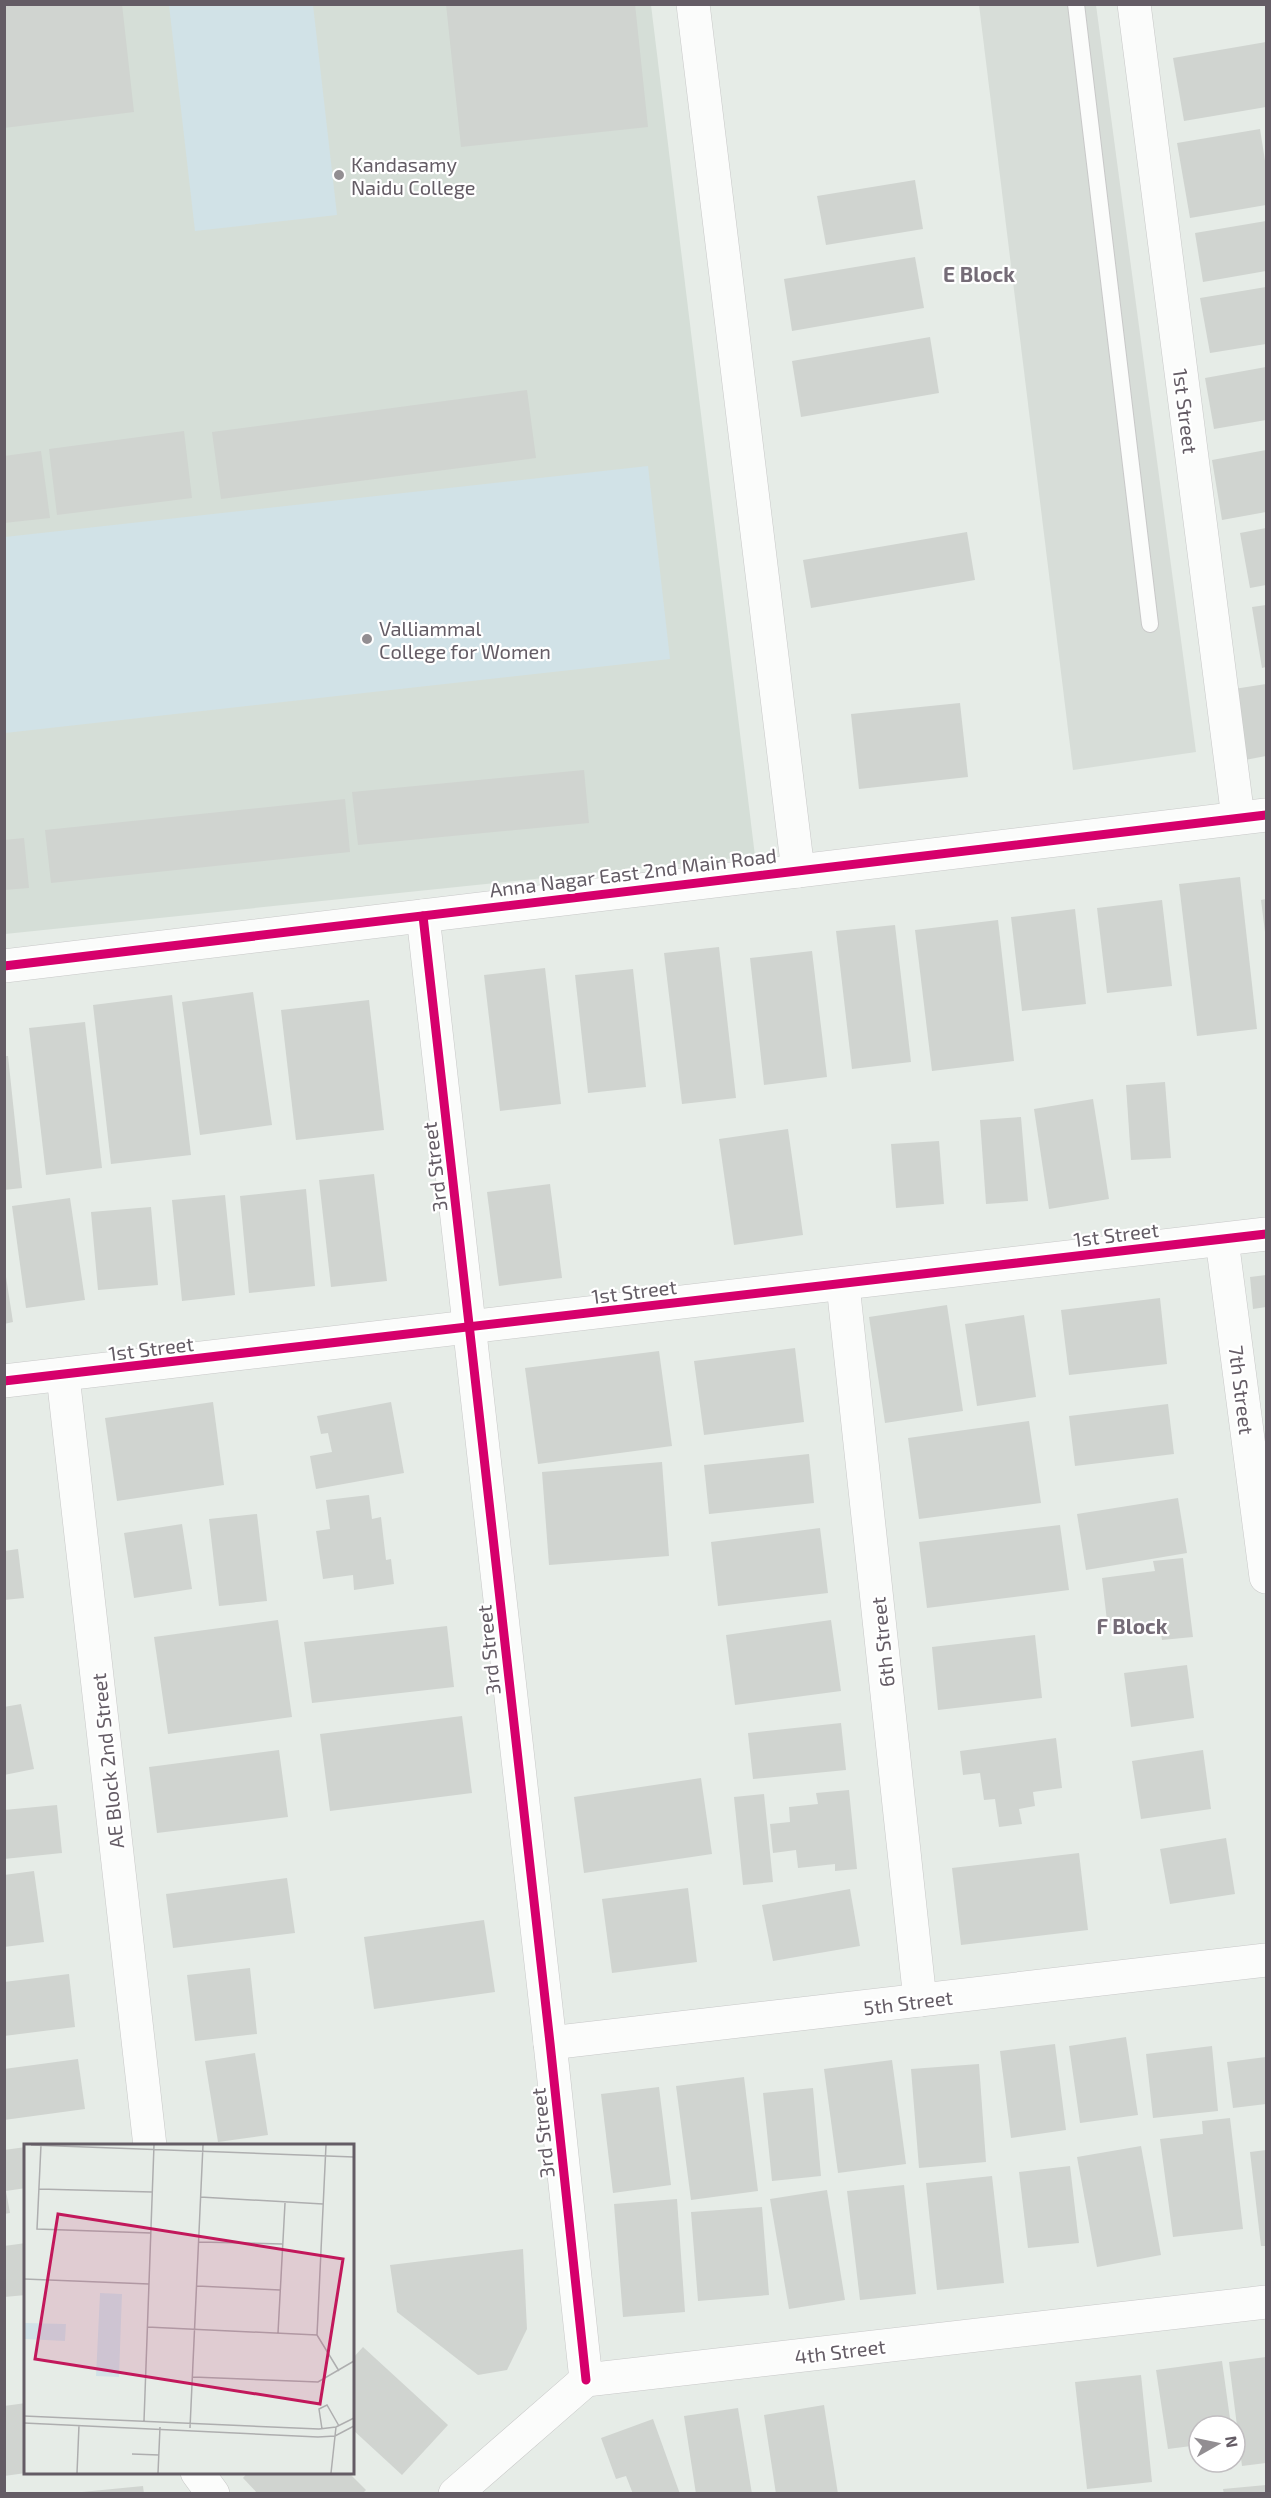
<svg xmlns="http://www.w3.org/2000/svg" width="1271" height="2498" viewBox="0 0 1271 2498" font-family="'Exo 2',sans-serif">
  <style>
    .industrial { fill: #d7ddd8 }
    .education { fill: #d5ded7 }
    .green { fill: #d1e2e7 }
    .building { fill: #d0d4d0 }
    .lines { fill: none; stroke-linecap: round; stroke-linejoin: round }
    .lane-casing { stroke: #c8c8c8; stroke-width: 18 }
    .street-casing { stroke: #c8c8c8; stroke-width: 34 }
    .lane { stroke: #fbfcfb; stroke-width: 16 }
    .street { stroke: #fbfcfb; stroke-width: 33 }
    .cycleway-casing { stroke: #fff; stroke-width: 13 }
    .cycleway { stroke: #d6006c; stroke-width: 9 }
    .poi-dot { fill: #928e92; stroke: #fff; stroke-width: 2 }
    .labels { text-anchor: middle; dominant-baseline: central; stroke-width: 4.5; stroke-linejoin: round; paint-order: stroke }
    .poi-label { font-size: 20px; fill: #645c65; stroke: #fff; text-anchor: start }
    .street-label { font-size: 20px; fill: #645c65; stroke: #fff }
    .neighbourhood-label { font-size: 21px; font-weight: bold; fill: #756c77; stroke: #fff }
    .inset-road { fill: none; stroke: #aeaeaf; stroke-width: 1.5 }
    .view { fill: #c2185b; fill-opacity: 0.15; stroke: #c2185b; stroke-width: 3 }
    .inset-edge { fill: none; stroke: #645c65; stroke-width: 3 }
  </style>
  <rect width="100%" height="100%" fill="#e6ece7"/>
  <!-- industrial -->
  <polygon class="industrial" points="979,5 1096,5 1196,752 1073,770"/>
  <!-- education -->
  <polygon class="education" points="4,5 651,5 755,856 5,934"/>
  <!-- green -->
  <g class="green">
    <polygon points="169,5 313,5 337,215 195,231"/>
    <polygon points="648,466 670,659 5,733 5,537"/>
  </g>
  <!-- building -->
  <g class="building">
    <polygon points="4,4 122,4 134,112 4,128"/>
    <polygon points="446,4 635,4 648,127 461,147"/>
    <polygon points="1266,42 1266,107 1184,121 1173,58"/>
    <polygon points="1260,129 1266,167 1266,205 1190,218 1177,143"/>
    <polygon points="915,180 923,229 826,245 817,196"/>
    <polygon points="1266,221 1266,271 1203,282 1195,233"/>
    <polygon points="915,257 924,308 792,331 784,279"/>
    <polygon points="1266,287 1266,344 1210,353 1200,298"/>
    <polygon points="930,337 939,393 801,417 792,361"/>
    <polygon points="1266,367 1266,420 1214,429 1205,378"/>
    <polygon points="527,390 536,458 221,499 212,432"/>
    <polygon points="184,431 192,498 57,515 49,449"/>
    <polygon points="1266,450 1266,512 1222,520 1212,460"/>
    <polygon points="41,451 50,518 4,523 4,456"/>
    <polygon points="1266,528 1266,585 1250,588 1240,533"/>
    <polygon points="967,532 975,580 811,608 803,560"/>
    <polygon points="1266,605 1266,667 1262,668 1252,607"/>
    <polygon points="1266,684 1266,756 1245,760 1234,689"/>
    <polygon points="960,703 968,777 859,789 851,714"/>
    <polygon points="584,770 589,823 358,845 352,792"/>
    <polygon points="345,799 350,852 51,883 45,830"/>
    <polygon points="24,838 29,888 4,890 4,840"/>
    <polygon points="1240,877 1257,1029 1197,1036 1179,884"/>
    <polygon points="1266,899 1266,931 1265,932 1261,900"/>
    <polygon points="1162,900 1172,986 1107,993 1097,908"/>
    <polygon points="1075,909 1086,1004 1022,1011 1011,917"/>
    <polygon points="998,920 1014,1061 932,1071 915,930"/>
    <polygon points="895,925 911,1062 852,1069 836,931"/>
    <polygon points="719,947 736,1098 682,1104 664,953"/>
    <polygon points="812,951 827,1077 764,1085 750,958"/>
    <polygon points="545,968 561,1104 500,1111 484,975"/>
    <polygon points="633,969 646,1087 588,1093 575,975"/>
    <polygon points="253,992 272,1125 200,1135 182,1002"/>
    <polygon points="172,995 191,1155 111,1164 93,1005"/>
    <polygon points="369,1000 384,1130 296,1140 281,1010"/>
    <polygon points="85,1022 102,1168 46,1175 29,1028"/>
    <polygon points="4,1056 8,1056 22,1188 4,1190"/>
    <polygon points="1165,1082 1171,1158 1131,1160 1126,1085"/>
    <polygon points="1093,1099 1109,1199 1049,1209 1034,1109"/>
    <polygon points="1021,1117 1028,1201 986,1204 980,1120"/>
    <polygon points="788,1129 803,1235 734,1245 719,1139"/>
    <polygon points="939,1141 944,1204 896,1208 891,1144"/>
    <polygon points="374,1174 387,1281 331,1287 319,1180"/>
    <polygon points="550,1184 562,1278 499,1286 487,1192"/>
    <polygon points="306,1189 315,1286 249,1293 240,1196"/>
    <polygon points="225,1195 235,1295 182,1301 172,1200"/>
    <polygon points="70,1198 85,1300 26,1308 12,1206"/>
    <polygon points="151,1207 158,1285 98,1290 91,1212"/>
    <polygon points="4,1264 13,1322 4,1324"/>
    <polygon points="1266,1275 1266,1307 1253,1309 1250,1277"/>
    <polygon points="1160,1298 1167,1364 1069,1375 1061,1310"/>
    <polygon points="947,1305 963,1411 885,1423 869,1317"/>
    <polygon points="1024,1315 1036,1397 977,1406 965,1324"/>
    <polygon points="795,1348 804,1422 704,1435 694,1361"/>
    <polygon points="659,1351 672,1446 538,1464 525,1368"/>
    <polygon points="213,1402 224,1485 117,1501 105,1418"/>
    <polygon points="391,1402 404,1473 316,1489 310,1456 332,1452 328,1433 321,1434 317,1416"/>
    <polygon points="1168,1404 1174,1454 1075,1466 1069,1416"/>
    <polygon points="1029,1421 1041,1503 919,1519 908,1438"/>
    <polygon points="809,1454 814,1503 709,1514 704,1465"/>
    <polygon points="662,1462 669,1556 549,1565 542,1472"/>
    <polygon points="369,1495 372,1519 381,1517 386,1560 391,1559 394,1584 354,1590 353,1575 323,1579 316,1531 330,1529 326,1500"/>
    <polygon points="1178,1498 1187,1553 1086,1570 1077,1514"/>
    <polygon points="257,1514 267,1601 219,1606 209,1519"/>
    <polygon points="182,1524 192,1589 134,1598 124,1533"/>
    <polygon points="1060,1525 1069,1590 927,1608 919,1542"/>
    <polygon points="820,1528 828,1593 718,1606 711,1542"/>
    <polygon points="18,1549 24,1598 4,1600 4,1551"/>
    <polygon points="1183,1558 1193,1637 1162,1640 1160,1627 1123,1632 1121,1619 1107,1621 1102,1578 1155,1571 1153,1561"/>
    <polygon points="278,1620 292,1717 168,1734 154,1637"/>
    <polygon points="831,1620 841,1691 735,1705 726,1635"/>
    <polygon points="447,1626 454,1687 312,1703 304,1642"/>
    <polygon points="1035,1635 1042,1698 938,1710 932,1647"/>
    <polygon points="1187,1665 1194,1718 1131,1727 1124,1673"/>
    <polygon points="21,1704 34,1769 4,1775 4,1707"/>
    <polygon points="462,1716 472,1793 330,1811 320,1734"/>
    <polygon points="841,1723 846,1770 753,1779 748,1733"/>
    <polygon points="1056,1738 1062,1788 1033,1792 1035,1806 1019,1809 1022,1824 999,1827 995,1799 984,1800 980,1773 963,1775 960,1751"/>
    <polygon points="279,1750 288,1817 157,1833 149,1767"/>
    <polygon points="1203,1750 1211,1809 1141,1819 1132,1761"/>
    <polygon points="701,1778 712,1854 584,1873 574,1797"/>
    <polygon points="849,1790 857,1869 835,1871 835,1864 798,1868 796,1850 773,1853 770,1824 790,1822 789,1807 818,1804 816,1793"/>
    <polygon points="764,1794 773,1882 743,1885 734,1797"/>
    <polygon points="57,1805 62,1853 4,1859 4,1810"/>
    <polygon points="1226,1838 1235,1894 1170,1904 1160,1849"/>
    <polygon points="1079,1853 1088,1930 961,1945 952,1868"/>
    <polygon points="34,1871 44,1942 4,1947 4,1875"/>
    <polygon points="287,1878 295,1933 173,1948 166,1894"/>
    <polygon points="688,1888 697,1962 612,1973 602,1899"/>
    <polygon points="850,1889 860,1946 773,1961 762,1905"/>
    <polygon points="484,1920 495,1992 374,2009 364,1937"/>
    <polygon points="250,1968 257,2034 195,2041 187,1975"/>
    <polygon points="69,1974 75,2027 4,2036 4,1982"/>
    <polygon points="1126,2037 1138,2115 1080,2123 1069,2046"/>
    <polygon points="1055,2044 1066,2130 1011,2138 1000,2051"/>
    <polygon points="1212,2046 1218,2111 1153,2118 1146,2054"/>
    <polygon points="255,2053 268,2135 218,2142 205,2061"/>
    <polygon points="1266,2057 1266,2104 1233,2108 1227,2062"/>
    <polygon points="78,2059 85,2109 4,2120 4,2069"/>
    <polygon points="892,2060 906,2164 838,2173 824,2069"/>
    <polygon points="979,2064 986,2162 919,2168 911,2069"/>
    <polygon points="744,2077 758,2191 691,2200 676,2086"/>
    <polygon points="659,2087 671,2185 613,2193 601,2094"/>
    <polygon points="813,2088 821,2176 772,2181 763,2093"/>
    <polygon points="1230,2118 1243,2229 1173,2237 1160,2139 1203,2134 1202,2121"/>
    <polygon points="1141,2146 1161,2255 1097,2267 1077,2157"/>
    <polygon points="26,2147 26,2188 6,2191 10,2213 4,2214 4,2150"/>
    <polygon points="1266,2150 1266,2246 1261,2246 1250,2152"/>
    <polygon points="1070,2166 1079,2243 1028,2248 1019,2172"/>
    <polygon points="992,2176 1004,2283 937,2290 926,2183"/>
    <polygon points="904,2185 916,2294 860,2300 847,2191"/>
    <polygon points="827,2190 845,2300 789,2309 770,2199"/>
    <polygon points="677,2199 685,2312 623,2317 614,2204"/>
    <polygon points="762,2207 769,2295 698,2301 691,2212"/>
    <polygon points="26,2243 26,2295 4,2297 4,2246"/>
    <polygon points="523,2249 527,2329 507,2370 478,2375 397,2312 390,2265"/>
    <polygon points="363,2347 448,2425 402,2475 352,2429 352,2359"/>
    <polygon points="1266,2357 1266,2463 1242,2466 1229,2362"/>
    <polygon points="1222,2361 1231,2426 1199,2426 1199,2445 1168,2449 1156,2370"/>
    <polygon points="1141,2375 1152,2482 1087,2489 1075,2382"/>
    <polygon points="26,2403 26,2473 4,2476 4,2406"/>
    <polygon points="824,2405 838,2494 776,2494 764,2415"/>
    <polygon points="738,2408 752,2494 696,2494 684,2416"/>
    <polygon points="653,2419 680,2494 633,2494 626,2476 616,2479 601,2438"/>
    <polygon points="248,2472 348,2472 366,2490 362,2494 258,2494 243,2478"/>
    <polygon points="1266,2485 1266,2494 1224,2494 1223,2489"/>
    <polygon points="143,2486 144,2494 82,2494 82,2492"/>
  </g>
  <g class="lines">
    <defs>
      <polyline id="lane" points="1076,4 1150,624"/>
      <g id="street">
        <polyline points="693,4 798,871"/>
        <polyline points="1134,4 1238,818"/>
        <polyline points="423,916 550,2043 586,2380"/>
        <polyline points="4,966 1266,815"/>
        <polyline points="1222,1240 1266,1577"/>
        <polyline points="843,1285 920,2000"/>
        <polyline points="63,1376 150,2146"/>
        <polyline points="4,1381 1266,1234"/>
        <polyline points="550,2043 1266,1960"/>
        <polyline points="197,2472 213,2494"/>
        <polyline points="455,2494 586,2380 1266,2302"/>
      </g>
    </defs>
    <!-- lane casing -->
    <use href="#lane" class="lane-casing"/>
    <!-- street casing -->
    <use href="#street" class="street-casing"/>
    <!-- lane -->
    <use href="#lane" class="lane"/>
    <!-- street -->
    <use href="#street" class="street"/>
    <defs>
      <g id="cycleway">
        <polyline points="423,916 550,2043 586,2380"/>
        <polyline points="4,966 1266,815"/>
        <polyline points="4,1381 1266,1234"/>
      </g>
    </defs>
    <!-- cycleway casing -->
    <use href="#cycleway" class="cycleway-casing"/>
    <!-- cycleway -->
    <use href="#cycleway" class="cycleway"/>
  </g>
  <!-- markers -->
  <g class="poi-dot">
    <circle cx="339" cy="175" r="6"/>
    <circle cx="367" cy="639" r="6"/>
  </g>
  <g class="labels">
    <!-- poi labels -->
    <g class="poi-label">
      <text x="351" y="164">Kandasamy<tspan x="351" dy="23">Naidu College</tspan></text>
      <text x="379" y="628">Valliammal<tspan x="379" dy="23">College for Women</tspan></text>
    </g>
    <!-- street labels -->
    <g class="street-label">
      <text transform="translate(1186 411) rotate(83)">1st Street</text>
      <text transform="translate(633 872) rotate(-7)">Anna Nagar East 2nd Main Road</text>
      <text transform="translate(434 1167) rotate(-97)">3rd Street</text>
      <text transform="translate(1116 1234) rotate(-7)">1st Street</text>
      <text transform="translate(634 1291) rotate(-7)">1st Street</text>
      <text transform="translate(151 1348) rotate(-7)">1st Street</text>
      <text transform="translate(1242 1390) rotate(83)">7th Street</text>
      <text transform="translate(882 1642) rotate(-96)">6th Street</text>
      <text transform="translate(488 1650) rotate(-96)">3rd Street</text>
      <text transform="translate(107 1761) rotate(-96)">AE Block 2nd Street</text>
      <text transform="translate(908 2002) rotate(-7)">5th Street</text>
      <text transform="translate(542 2133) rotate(-96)">3rd Street</text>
      <text transform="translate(840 2351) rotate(-7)">4th Street</text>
    </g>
    <!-- neighbourhood labels -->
    <g class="neighbourhood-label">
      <text x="979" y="273">E Block</text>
      <text x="1132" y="1625">F Block</text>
    </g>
  </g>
  <!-- overview -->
  <g transform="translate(24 2144)">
    <rect width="330" height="330" fill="#e6ece7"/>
    <path d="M76,149l22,1 -3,83 -23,-1zM1,179l41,1 -1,17 -40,-2z" fill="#d1e2e7"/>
    <path class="inset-road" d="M7,1l323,12M17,1l-4,84 114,4M302,1l-9,190 22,36M15,45l113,3M176,53l123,7M175,98l83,2M0,135l125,5M173,142l83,4M123,183l170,8M254,189l7,-130M169,233l125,5 36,-21M0,272l295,13 17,-2 18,-9M120,277l10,-276M0,279l294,14 17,-1 19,-10M166,284l13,-283M298,285l-3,-20 8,-4 12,21M108,310l27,1M53,329l2,-48M134,329l2,-46M307,329l5,-46"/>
    <path class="view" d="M34,70l285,45 -23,145 -285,-45z"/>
    <rect width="330" height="330" class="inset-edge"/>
  </g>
  <!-- border -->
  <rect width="1271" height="2498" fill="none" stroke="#645c65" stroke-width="12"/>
  <!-- north arrow -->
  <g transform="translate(1217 2444) rotate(81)"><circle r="28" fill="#ffffff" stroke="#c1bec1" stroke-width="1.5"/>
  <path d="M0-4.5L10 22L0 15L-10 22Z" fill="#928e92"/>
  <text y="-9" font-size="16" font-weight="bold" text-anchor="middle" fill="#645c65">N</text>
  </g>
</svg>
